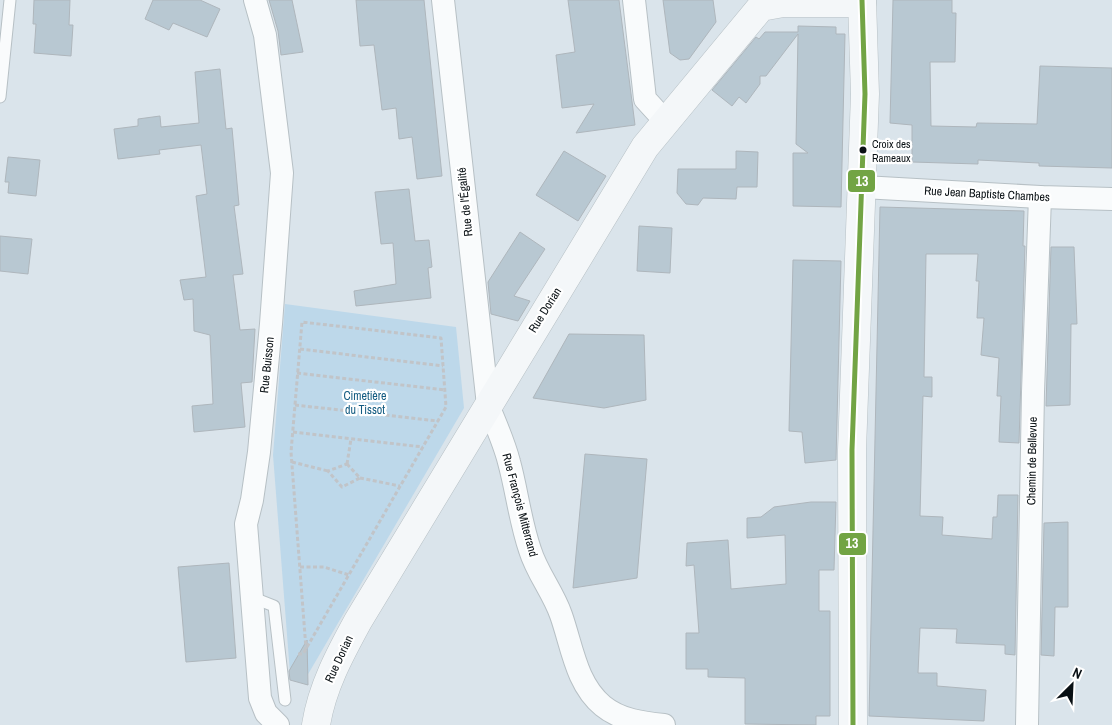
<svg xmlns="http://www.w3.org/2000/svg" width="1112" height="725" viewBox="0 0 1112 725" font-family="'Archivo Narrow',sans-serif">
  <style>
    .green { fill: #bdd8ea }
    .building { fill: #b8c8d2; stroke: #aeb6bc }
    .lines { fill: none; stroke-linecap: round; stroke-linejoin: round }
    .service-casing { stroke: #b7c0c5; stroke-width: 13 }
    .minor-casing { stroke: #b7c0c5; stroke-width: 24 }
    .secondary-casing { stroke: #b7c0c5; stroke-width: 29 }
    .path { stroke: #c1c4c8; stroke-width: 3; stroke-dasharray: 4 2.5; stroke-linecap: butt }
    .service { stroke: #f9fbfc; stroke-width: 11 }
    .minor { stroke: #f9fbfc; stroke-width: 22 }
    .secondary { stroke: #f4f7f9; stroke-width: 28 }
    .bus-1-casing { stroke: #fff; stroke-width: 9 }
    .bus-1 { stroke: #72a444; stroke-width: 5 }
    .bus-dot { fill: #091014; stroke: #fff; stroke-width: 2 }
    .labels { text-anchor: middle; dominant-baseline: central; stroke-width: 4.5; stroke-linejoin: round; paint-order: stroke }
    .bus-label { font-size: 11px; fill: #091014; stroke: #fff; text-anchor: start }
    .street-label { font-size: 12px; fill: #091014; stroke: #fff }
    .park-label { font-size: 12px; fill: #125b81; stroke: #fff }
    .line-badge { stroke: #fff; stroke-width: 2 }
    .badge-label { font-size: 14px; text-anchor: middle; font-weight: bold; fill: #fff }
  </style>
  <rect width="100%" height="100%" fill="#dae4eb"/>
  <!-- green -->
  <polygon class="green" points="285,304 456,327 464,408 307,676 290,673 273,455"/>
  <!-- building -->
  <g class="building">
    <polygon points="34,0 70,0 69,25 73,25 71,56 34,53 36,24 33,24"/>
    <polygon points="153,0 200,0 220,9 207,37 173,23 169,30 145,19"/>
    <polygon points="269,0 292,0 303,52 281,55 278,31"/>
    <polygon points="356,0 424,0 442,176 417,179 412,137 399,139 396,108 382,110 374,45 360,46"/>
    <polygon points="568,0 619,0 635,125 576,133 594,104 562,108 556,55 575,52"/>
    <polygon points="663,0 713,0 716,22 689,59 680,60 670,53"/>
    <polygon points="893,0 952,0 952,13 956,13 955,62 930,62 931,126 976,127 977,123 1037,124 1040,66 1112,68 1112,168 1039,166 1039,163 978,160 978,164 912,162 912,125 890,123"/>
    <polygon points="798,26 836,27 836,34 845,34 841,207 793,206 793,153 808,153 796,144 798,34 766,76 760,76 760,84 746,103 739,97 732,106 712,90 756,37 759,39 765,32 798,32"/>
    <polygon points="220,69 226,129 232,128 239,205 234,206 243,274 233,275 240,330 255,329 252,382 241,383 245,427 194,432 192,406 213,404 210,335 194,331 193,299 184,300 180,280 206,277 196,196 207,194 201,145 159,150 160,154 118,159 114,129 138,126 138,119 160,116 161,127 199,123 195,72"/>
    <polygon points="564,151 606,176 578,221 536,195"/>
    <polygon points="736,151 758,152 757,187 737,187 736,199 703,198 698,205 686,204 677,193 678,169 736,169"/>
    <polygon points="8,157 40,160 36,196 8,193 9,182 5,182"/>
    <polygon points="409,189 415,241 429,240 432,267 428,268 431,298 356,306 354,291 396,284 393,243 381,244 375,192"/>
    <polygon points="880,207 1024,211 1023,246 1025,246 1019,443 999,442 1001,396 997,396 999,358 981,355 984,318 977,318 979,281 976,281 978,254 926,254 924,377 932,377 932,397 923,396 920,516 943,517 942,535 992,539 993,517 997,517 998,495 1018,495 1015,655 1005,654 1005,645 956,643 957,629 920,628 918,673 937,673 937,686 986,690 984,721 869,716"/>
    <polygon points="639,226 672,228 670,273 637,271"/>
    <polygon points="520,232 545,249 514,296 530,301 518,321 491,314 488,282"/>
    <polygon points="0,236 32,239 28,274 0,271"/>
    <polygon points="1051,247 1074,247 1077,324 1071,324 1070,405 1046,406"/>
    <polygon points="793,260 841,261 836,460 805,463 802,432 789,431"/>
    <polygon points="569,334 644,335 646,400 604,408 533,398"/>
    <polygon points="585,454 647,459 637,578 573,588"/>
    <polygon points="811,502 836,502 834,570 819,570 819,611 830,611 830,716 816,716 816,725 745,724 745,678 708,677 708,669 686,669 686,633 699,633 694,565 686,566 687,543 728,540 731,589 786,584 785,535 747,538 747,518 761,517 774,507"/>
    <polygon points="1068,522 1068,607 1055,607 1054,656 1041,655 1044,523"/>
    <polygon points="229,563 236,658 186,662 178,567"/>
    <polygon points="307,640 308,685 290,680 289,671"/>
  </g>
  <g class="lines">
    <defs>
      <g id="service">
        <polyline points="0,97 10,0"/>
        <polyline points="251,597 274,606 285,700"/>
      </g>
      <g id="minor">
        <polyline points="255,0 265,35 282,173 271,324 259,452 252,500 246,524 260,698 266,713 278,725"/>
        <path d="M443,0l45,405c7,18 16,37 21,57 8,29 11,59 21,88 7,23 23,42 31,65 11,31 15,69 42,91 17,14 40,17 61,19"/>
        <polyline points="634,0 645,99 665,121"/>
        <polyline points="863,187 1040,197 1112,199"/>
        <polyline points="1027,725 1033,392 1040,197"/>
      </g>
      <g id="secondary">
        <path d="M316,725c6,-38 24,-71 42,-104l287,-474 116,-140 22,-4h79"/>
        <polyline points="853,725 852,450 865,94 862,0"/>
      </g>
    </defs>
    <!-- service casing -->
    <use href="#service" class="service-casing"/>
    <!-- minor casing -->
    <use href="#minor" class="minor-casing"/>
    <!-- secondary casing -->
    <use href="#secondary" class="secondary-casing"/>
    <!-- path -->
    <g class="path">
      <polyline points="300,349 443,366"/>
      <polyline points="297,373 445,390"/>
      <polyline points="295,405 438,421"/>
      <polyline points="293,432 423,447"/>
      <polyline points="292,462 328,471"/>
      <polygon points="347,464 360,478 342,487 328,471"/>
      <polyline points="347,464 351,439"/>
      <polyline points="360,478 400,486"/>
      <polyline points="300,567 324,567 349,575"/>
      <polyline points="298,654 303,654 446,407 441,338 302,322 291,452 306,649"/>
    </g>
    <!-- service -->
    <use href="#service" class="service"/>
    <!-- minor -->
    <use href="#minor" class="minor"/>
    <!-- secondary -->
    <use href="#secondary" class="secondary"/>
    <defs>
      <polyline id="bus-1" points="853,725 852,450 865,94 862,0"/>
    </defs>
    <!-- bus-1 casing -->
    <use href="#bus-1" class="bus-1-casing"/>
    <!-- bus-1 -->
    <use href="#bus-1" class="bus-1"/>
  </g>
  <!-- markers -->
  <circle class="bus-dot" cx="863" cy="150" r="4.5"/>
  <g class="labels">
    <!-- bus labels -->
    <g class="bus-label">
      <text x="872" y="144">Croix des<tspan x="872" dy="14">Rameaux</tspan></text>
    </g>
    <!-- street labels -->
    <g class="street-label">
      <text transform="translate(987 194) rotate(3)">Rue Jean Baptiste Chambes</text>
      <text transform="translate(465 202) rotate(-96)">Rue de l'Égalité</text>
      <text transform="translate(545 310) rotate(-58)">Rue Dorian</text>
      <text transform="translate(267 365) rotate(-84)">Rue Buisson</text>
      <text transform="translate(1032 461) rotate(-89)">Chemin de Bellevue</text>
      <text transform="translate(520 505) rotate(75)">Rue François Mitterrand</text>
      <text transform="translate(339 659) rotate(-65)">Rue Dorian</text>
    </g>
    <!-- park labels -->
    <g class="park-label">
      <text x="365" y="396">Cimetière<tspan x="365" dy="14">du Tissot</tspan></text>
    </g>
  </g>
  <g class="line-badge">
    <rect x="847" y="169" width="29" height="24" rx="5" fill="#72a444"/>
    <rect x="838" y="532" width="29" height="24" rx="5" fill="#72a444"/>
  </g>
  <g class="badge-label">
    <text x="862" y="186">13</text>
    <text x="852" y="548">13</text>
  </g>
  <!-- north arrow -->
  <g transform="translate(1072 685) rotate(24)" stroke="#ffffff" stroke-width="4" paint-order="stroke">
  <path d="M0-4L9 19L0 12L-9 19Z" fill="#091014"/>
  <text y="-8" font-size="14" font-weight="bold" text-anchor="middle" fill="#091014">N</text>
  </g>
</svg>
